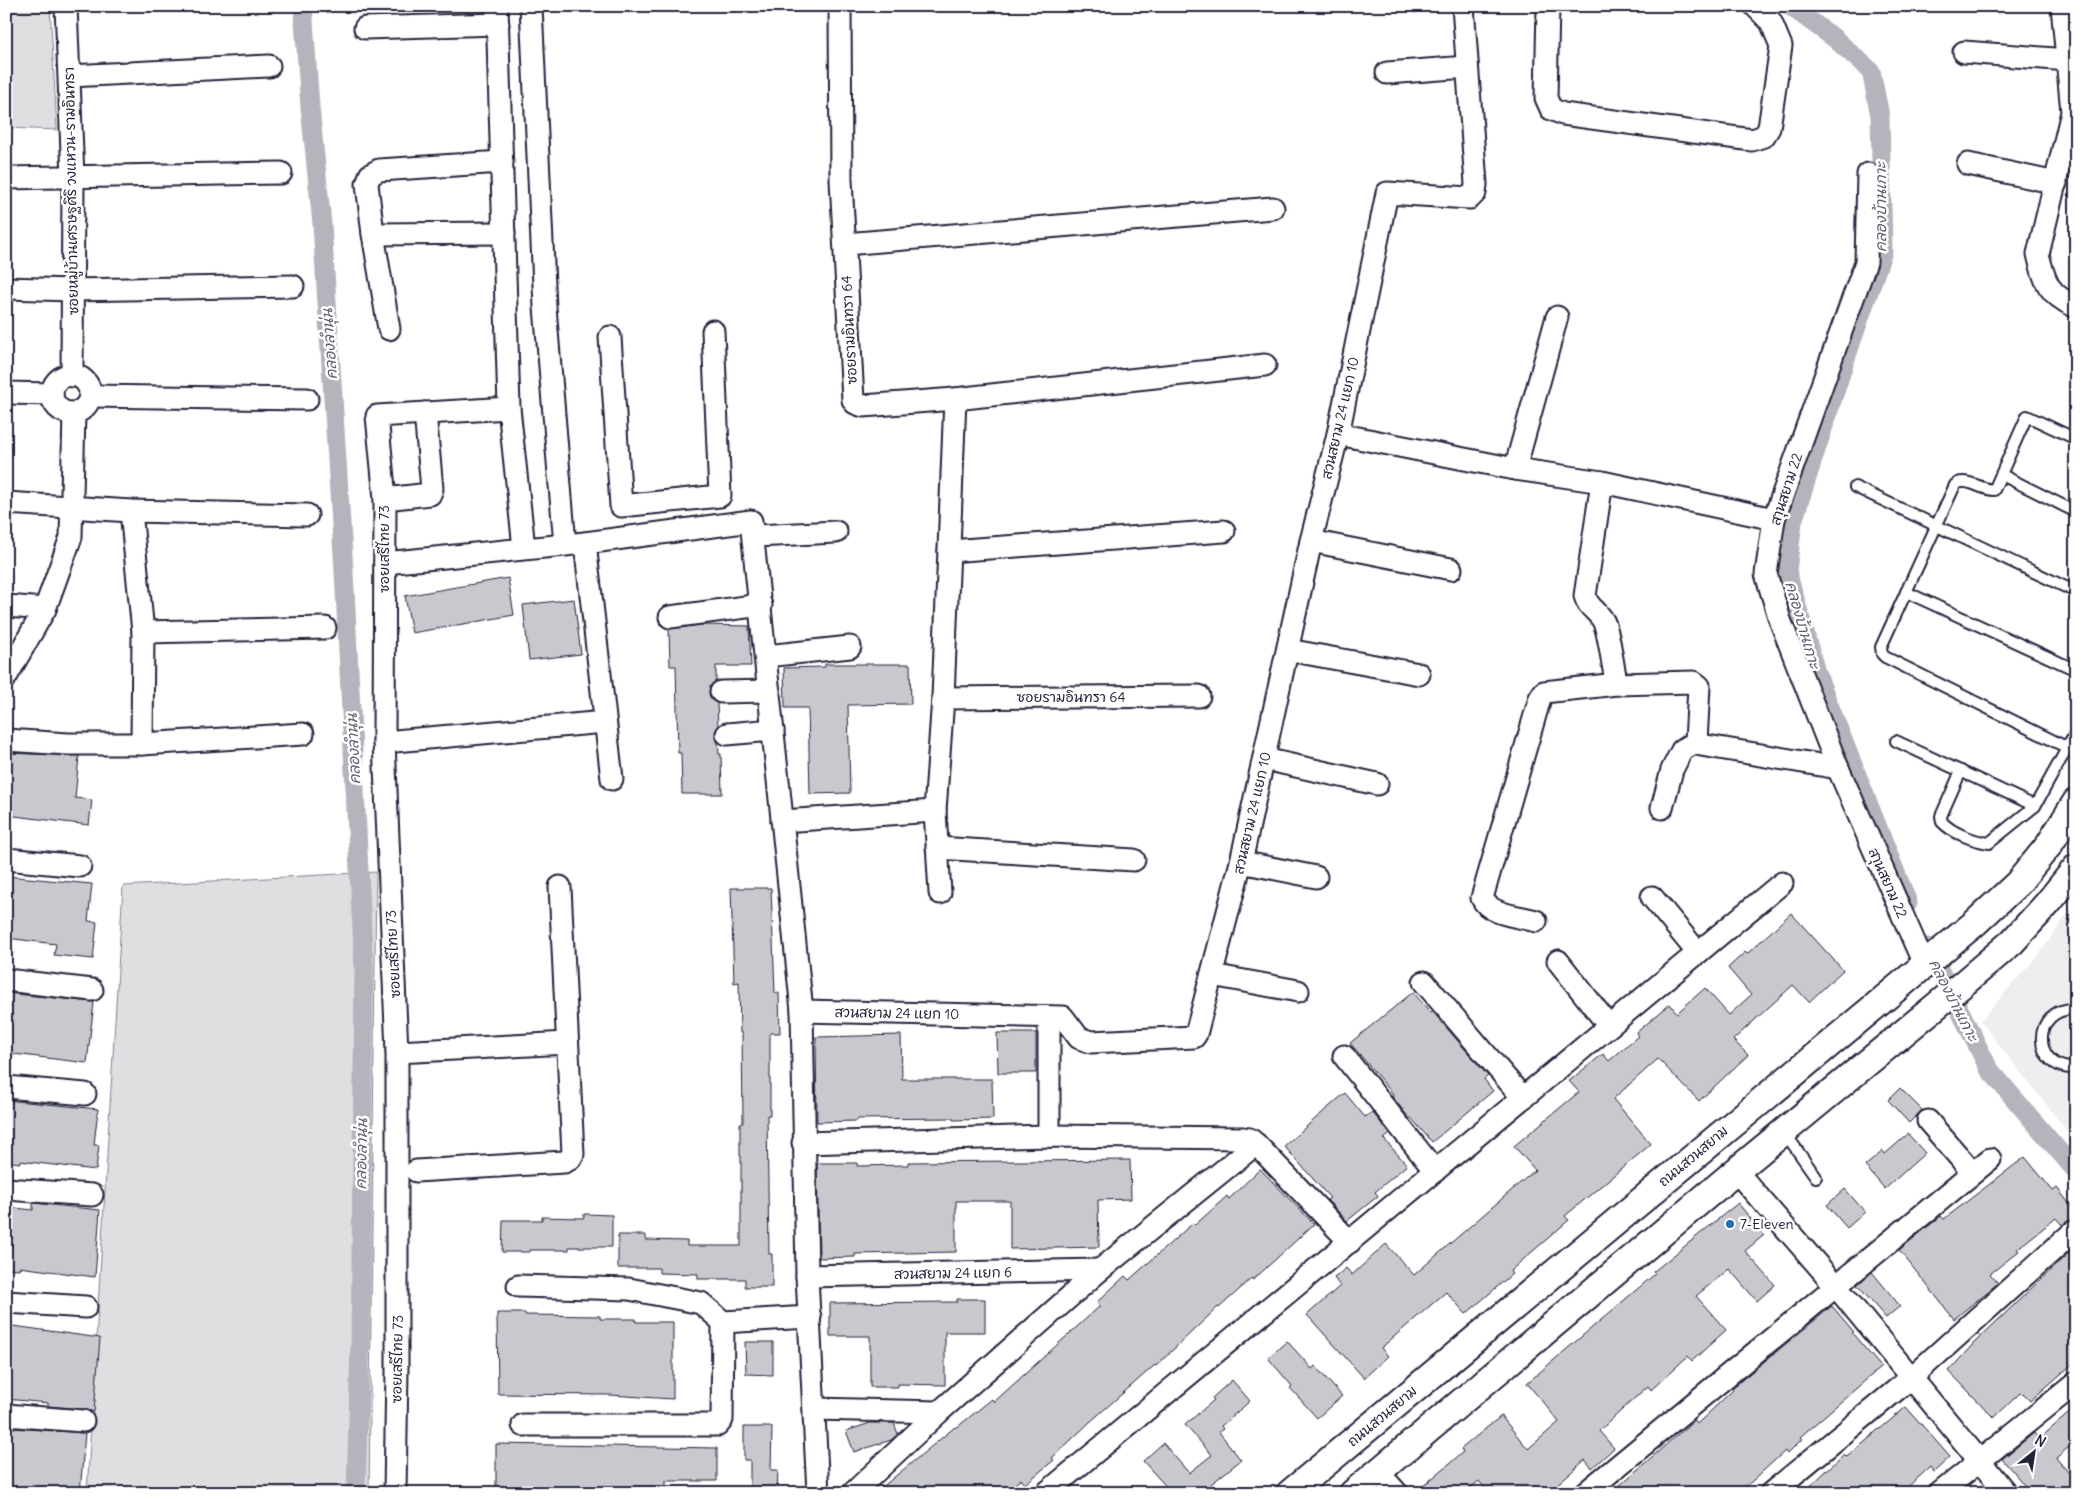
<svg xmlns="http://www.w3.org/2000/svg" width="2082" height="1499" viewBox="0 0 2082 1499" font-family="Delius,'Playpen Sans Thai',sans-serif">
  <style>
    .built { fill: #eeeef1 }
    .green { fill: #dfdfe2; stroke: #80808e }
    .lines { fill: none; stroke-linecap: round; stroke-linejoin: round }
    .canal { stroke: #b4b4bc; stroke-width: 19 }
    .building { fill: #c8c8cf; stroke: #22223b }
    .service-casing { stroke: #22223b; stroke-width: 14 }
    .minor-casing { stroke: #22223b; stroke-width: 25 }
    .tertiary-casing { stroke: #22223b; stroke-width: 30 }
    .service { stroke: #fff; stroke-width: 10 }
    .minor { stroke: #fff; stroke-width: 21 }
    .tertiary { stroke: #fff; stroke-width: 26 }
    .poi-dot { fill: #1f6fb2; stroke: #fff; stroke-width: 2 }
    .labels { text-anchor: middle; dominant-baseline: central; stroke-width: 5; stroke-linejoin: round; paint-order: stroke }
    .street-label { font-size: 14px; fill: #22223b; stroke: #fff }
    .poi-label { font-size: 14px; fill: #22223b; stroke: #fff; text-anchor: start }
    .water-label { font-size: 15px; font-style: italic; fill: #5c5c6f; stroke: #fff }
  </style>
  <rect width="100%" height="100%" fill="#fff"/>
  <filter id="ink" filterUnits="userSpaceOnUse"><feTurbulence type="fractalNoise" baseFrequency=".02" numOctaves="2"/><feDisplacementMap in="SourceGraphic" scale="10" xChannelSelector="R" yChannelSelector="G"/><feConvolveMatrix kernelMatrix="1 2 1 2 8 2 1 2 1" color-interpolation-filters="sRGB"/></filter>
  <g filter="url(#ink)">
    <!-- built -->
    <polygon class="built" points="2076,902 2076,1142 1980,1021 2039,954"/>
    <!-- green -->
    <g class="green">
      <polygon points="6,6 50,6 57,130 6,128"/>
      <polygon points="376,872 369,1493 87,1493 123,886"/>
    </g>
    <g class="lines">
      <!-- canal -->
      <g class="canal">
        <polyline points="303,6 310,107 322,224 344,571 364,970 360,1347 356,1493"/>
        <polyline points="1790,6 1834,38 1871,71 1880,116 1883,251 1844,364 1793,521 1787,571 1816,672 1908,903"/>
        <polyline points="1928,947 1989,1069 2076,1171"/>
      </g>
    </g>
    <!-- building -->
    <g class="building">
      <polygon points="508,578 514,615 412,633 405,596"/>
      <polygon points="574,599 581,654 529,660 523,605"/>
      <polygon points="701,625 749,626 751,666 716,666 716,681 710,686 709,692 711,699 717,703 718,726 715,735 718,743 719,754 721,754 722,794 682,794 681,753 678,753 676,666 670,666 669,629"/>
      <polygon points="825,664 910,664 911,704 848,705 850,793 810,794 808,708 785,708 784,668 825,667"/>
      <polygon points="6,753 79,756 75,798 92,800 89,825 6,815"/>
      <polygon points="6,876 92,884 88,921 97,922 93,959 54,955 56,944 6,938"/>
      <polygon points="731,888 771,888 775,993 779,993 780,1033 770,1033 770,1115 767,1115 769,1254 772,1254 772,1287 745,1287 745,1279 698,1279 698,1274 659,1273 659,1268 618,1268 618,1235 646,1235 646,1240 687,1241 687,1246 741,1246 741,1156 740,1156 740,1123 743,1123 742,1033 740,1033 739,982 734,983"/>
      <polygon points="1791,913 1843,970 1809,1002 1793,985 1733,1040 1748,1055 1699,1101 1658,1059 1613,1099 1651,1144 1565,1216 1569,1220 1510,1271 1512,1274 1466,1314 1446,1292 1381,1348 1388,1356 1364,1378 1307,1315 1340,1286 1334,1278 1346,1268 1352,1275 1386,1244 1414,1275 1535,1170 1514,1146 1579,1092 1569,1081 1603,1054 1609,1061 1638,1036 1636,1033 1670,1004 1677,1013 1705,988 1729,1015 1751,995 1728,968 1745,952 1747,954"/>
      <polygon points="1413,992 1431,1013 1433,1012 1488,1076 1484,1079 1493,1091 1432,1142 1411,1118 1409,1118 1392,1096 1393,1094 1350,1043"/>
      <polygon points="6,993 94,1002 87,1063 6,1053"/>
      <polygon points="997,1033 1036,1033 1036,1073 998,1073"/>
      <polygon points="901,1035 902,1079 992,1079 993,1119 953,1120 953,1118 857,1119 857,1121 817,1122 816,1037"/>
      <polygon points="1900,1088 1922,1110 1909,1123 1888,1100"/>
      <polygon points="1345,1093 1365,1117 1372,1112 1390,1134 1384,1139 1407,1165 1375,1192 1378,1196 1347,1221 1327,1200 1330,1198 1284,1146"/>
      <polygon points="6,1100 98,1109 94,1145 99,1145 96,1170 20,1161 20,1163 6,1161"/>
      <polygon points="1908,1134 1925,1153 1885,1189 1865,1166 1883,1151 1885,1154"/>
      <polygon points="2025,1157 2053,1191 2057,1188 2076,1212 2076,1220 2070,1220 2062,1225 2056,1218 2017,1249 2019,1251 1990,1274 1998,1283 1954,1319 1899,1250 1941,1216 1944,1219"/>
      <polygon points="1130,1160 1131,1199 1098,1200 1099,1247 1010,1249 1010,1201 956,1201 956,1252 855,1254 855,1257 819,1258 817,1163 857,1163 857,1166 908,1165 908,1162"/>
      <polygon points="1260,1169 1314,1224 1253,1280 1252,1278 1219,1308 1218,1307 1156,1366 1155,1365 1090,1422 1052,1458 1054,1460 1025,1484 1021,1479 1004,1493 875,1493 955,1427 956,1428 992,1399 994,1402 1100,1306 1097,1302 1125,1276 1129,1280 1193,1223 1195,1225 1227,1196 1229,1199"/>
      <polygon points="1845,1189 1865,1212 1847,1228 1827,1205"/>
      <polygon points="33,1203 100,1210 95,1277 19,1267 19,1269 6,1268 6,1207 33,1210"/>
      <polygon points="1738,1203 1764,1235 1745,1251 1775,1285 1757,1301 1729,1269 1696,1296 1726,1330 1692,1361 1688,1356 1651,1390 1648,1386 1599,1431 1614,1448 1592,1468 1585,1460 1547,1493 1489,1493 1479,1481 1464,1493 1415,1493 1463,1452 1461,1449 1501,1416 1528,1449 1559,1422 1527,1383 1655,1274 1653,1272"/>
      <polygon points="584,1214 612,1215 612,1247 569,1247 569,1250 530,1250 530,1252 502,1252 503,1220 542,1220 542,1217 584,1218"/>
      <polygon points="2076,1246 2076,1361 2030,1401 2021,1392 1994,1418 1949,1371 1974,1343"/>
      <polygon points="1872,1272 1900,1306 1886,1318 1857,1285"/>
      <polygon points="957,1299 985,1299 985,1332 945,1332 945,1385 898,1384 898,1387 870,1387 870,1336 830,1336 830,1303 957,1302"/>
      <polygon points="1832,1306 1854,1332 1852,1333 1881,1367 1800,1437 1802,1439 1787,1454 1785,1451 1739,1493 1611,1493 1694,1420 1698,1423 1733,1390 1732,1388"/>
      <polygon points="497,1313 525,1313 525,1315 600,1316 600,1319 636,1319 636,1322 673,1322 673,1399 610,1395 498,1394"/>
      <polygon points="6,1325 100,1338 94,1412 84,1409 48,1406 48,1403 6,1399"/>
      <polygon points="1287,1341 1312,1369 1315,1366 1342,1396 1317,1418 1290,1388 1292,1386 1268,1358"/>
      <polygon points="745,1342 773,1342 773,1375 746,1374"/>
      <polygon points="1232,1380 1250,1401 1221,1426 1223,1429 1219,1432 1241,1460 1200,1493 1172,1493 1143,1461 1163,1443 1189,1473 1212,1455 1185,1425 1214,1400 1212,1398"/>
      <polygon points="1906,1407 1950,1457 1934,1472 1930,1467 1901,1493 1803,1493 1844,1454 1847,1457"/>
      <polygon points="2076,1407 2076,1441 2056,1458 2076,1481 2076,1493 2031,1493 2002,1459 2034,1433 2039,1439"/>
      <polygon points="870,1423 894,1423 898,1434 891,1440 854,1452 846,1431"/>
      <polygon points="744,1427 772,1427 771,1470 778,1470 777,1493 750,1493 750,1460 744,1460"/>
      <polygon points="12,1428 85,1433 80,1493 6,1493 6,1471 8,1471"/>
      <polygon points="496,1444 717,1448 717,1481 666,1481 666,1493 496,1493"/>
    </g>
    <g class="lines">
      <defs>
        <g id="service">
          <polyline points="2002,475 2076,512"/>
          <polyline points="1855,487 2076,592"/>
          <polyline points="1906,592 2076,670"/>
          <polyline points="1896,741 2035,806"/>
          <path d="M2068,748l-183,-91 -3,-3 -1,-7 74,-162c10,-9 26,5 39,5l33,-74 49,23"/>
          <path d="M1961,771l-20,45 1,6c10,11 32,19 47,21l46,-37 41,-74"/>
          <path d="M2076,1009c-46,-2 -45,62 0,59"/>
          <polyline points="1785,1133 1816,1177"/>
        </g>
        <g id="minor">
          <polyline points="66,6 73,177 72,376"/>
          <polyline points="497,6 509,408 524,548"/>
          <polyline points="531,6 545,307 565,545"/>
          <polyline points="840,6 841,180 853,400 855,403 863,406 955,399 1265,365"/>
          <polyline points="1548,6 1546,98 1551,109 1563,114 1752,140 1764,136 1769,128 1781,46 1771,22 1755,6"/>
          <path d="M2062,6l10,106 -34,142c7,29 10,40 38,53"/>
          <polyline points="365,28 498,24"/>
          <polyline points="1964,52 2068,60"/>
          <polyline points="1387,73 1467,67"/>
          <polyline points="70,76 269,66"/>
          <polyline points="1968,164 2056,183"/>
          <polyline points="1868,174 1866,262 1774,519 1766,574 1780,620 1838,768 1924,964"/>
          <polyline points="6,178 281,173"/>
          <polyline points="373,234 504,233"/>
          <polyline points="845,244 1273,208"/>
          <polyline points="6,288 72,290 293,286"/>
          <polyline points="389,329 373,234 367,184 370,175 379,170 502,162"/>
          <polyline points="610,337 621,506 720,496 713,331"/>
          <circle cx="71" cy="394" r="19"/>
          <polyline points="6,393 52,394"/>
          <polyline points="90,396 307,399"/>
          <polyline points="1338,434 1515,469 1602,482 1774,519"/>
          <polyline points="1515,469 1557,317"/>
          <path d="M1602,482l-17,114c3,13 16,16 20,29 6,19 7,40 12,59"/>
          <polyline points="385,499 430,494 432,489 425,413"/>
          <polyline points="6,503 131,511 307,515"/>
          <polyline points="131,511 143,632 142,744"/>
          <polyline points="754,536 836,532"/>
          <polyline points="1311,541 1451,569"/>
          <polyline points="585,543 612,779"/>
          <polyline points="949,551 1224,531"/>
          <polyline points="385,563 585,543 751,521 802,1011 807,1276 818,1493"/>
          <polyline points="6,606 45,609"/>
          <polyline points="670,617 761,605"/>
          <polyline points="143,632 325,628"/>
          <polyline points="1288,650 1419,674"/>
          <polyline points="766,656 850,647"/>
          <polyline points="6,677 45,609 71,537 74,413"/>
          <polyline points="721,692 769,691"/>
          <polyline points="943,698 1199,696"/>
          <polyline points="727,734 773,730"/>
          <polyline points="6,740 68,744 142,744 303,734"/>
          <polyline points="384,742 605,722"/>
          <polyline points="1696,742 1701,745 1838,768"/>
          <polyline points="1264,759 1377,784"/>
          <polyline points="1662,808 1672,770 1682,750 1696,742"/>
          <polyline points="782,821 935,811"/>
          <polyline points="937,848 1134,860"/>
          <polyline points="6,859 80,866"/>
          <polyline points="1241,862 1316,877"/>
          <polyline points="940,893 935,811 943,698 955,399"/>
          <polyline points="1652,897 1698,953"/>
          <path d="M1536,921c-17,-5 -47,-6 -54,-23l58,-200 4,-6 73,-8 77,-2 5,4 -3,56"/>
          <polyline points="1558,961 1609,1026"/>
          <polyline points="1212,975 1298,991"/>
          <polyline points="6,980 92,990"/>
          <polyline points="1424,982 1523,1098"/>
          <polyline points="802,1011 1063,1017 1079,1038 1091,1042 1194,1037 1196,1034 1241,862 1311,541 1338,434 1387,193 1470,198 1475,193 1476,184 1463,6"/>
          <polyline points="1049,1017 1049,1136"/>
          <polyline points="397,1052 567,1043"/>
          <polyline points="1344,1056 1435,1171"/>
          <polyline points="6,1087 85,1094"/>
          <polyline points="1928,1121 1973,1173"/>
          <polyline points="803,1143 1049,1136 1243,1138 1250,1139 1256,1144 1350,1242"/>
          <polyline points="416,1171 564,1162 570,1159 573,1154 560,887"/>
          <polyline points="1736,1171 1835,1285 2006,1493"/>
          <polyline points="6,1189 92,1195"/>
          <polyline points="807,1276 1100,1270"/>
          <polyline points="518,1286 629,1289 701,1303 723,1322 810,1317"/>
          <polyline points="6,1302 86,1307"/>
          <polyline points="815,1409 939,1412"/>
          <polyline points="6,1415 83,1421"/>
          <polyline points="523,1425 718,1425 722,1420 723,1322"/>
          <polyline points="1378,1472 1397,1493"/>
          <polyline points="395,1493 397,1370 397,1052 384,742 385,499 377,416 509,408"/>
          <polyline points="853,1493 939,1412 1100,1270 1256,1144"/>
          <polyline points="1046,1493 1782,883"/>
          <polyline points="1585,1493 1990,1159"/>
          <polyline points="1771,1493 1912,1377 2073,1232"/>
          <polyline points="1940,1493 2076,1383"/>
        </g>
        <g id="tertiary">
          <polyline points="1290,1493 1975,923 2018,883 2049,845 2076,802"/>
          <polyline points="1353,1493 1736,1171 1964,983 2012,942 2047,904 2076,868"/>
        </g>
      </defs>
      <!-- service casing -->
      <use href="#service" class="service-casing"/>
      <!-- minor casing -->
      <use href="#minor" class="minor-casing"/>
      <!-- tertiary casing -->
      <use href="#tertiary" class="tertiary-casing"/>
      <!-- service -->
      <use href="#service" class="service"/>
      <!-- minor -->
      <use href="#minor" class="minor"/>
      <!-- tertiary -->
      <use href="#tertiary" class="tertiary"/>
    </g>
  </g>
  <!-- markers -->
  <circle class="poi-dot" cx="1730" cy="1224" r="5"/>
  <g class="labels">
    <!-- street labels -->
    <g class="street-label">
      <text transform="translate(71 191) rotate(-91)">ซอยหมู่บ้านเศรษฐศิริ วงแหวน-รามอินทรา</text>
      <text transform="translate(849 330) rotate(-93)">ซอยรามอินทรา 64</text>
      <text transform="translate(1340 418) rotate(-77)">สวนสยาม 24 แยก 10</text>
      <text transform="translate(1786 489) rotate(-72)">สาุนสยาม 22</text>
      <text transform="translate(384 549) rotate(-90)">ซอยเสรีไทย 73</text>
      <text x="1071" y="697">ซอยรามอินทรา 64</text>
      <text transform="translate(1252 813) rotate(-77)">สวนสยาม 24 แยก 10</text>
      <text transform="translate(1888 883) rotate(66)">สาุนสยาม 22</text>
      <text transform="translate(393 954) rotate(-93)">ซอยเสรีไทย 73</text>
      <text transform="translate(897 1013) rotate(1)">สวนสยาม 24 แยก 10</text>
      <text transform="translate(1693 1156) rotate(-40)">ถนนสวนสยาม</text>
      <text transform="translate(953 1273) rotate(-1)">สวนสยาม 24 แยก 6</text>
      <text transform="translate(397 1359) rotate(-89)">ซอยเสรีไทย 73</text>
      <text transform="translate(1382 1416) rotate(-40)">ถนนสวนสยาม</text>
    </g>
    <!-- poi labels -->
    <g class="poi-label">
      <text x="1740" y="1224">7-Eleven</text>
    </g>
    <!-- water labels -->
    <g class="water-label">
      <text transform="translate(1880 207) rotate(-90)">คลองบ้านเกาะ</text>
      <text transform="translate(329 344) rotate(-94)">คลองลำนุ่น</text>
      <text transform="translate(1803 625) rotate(74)">คลองบ้านเกาะ</text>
      <text transform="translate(353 749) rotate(-93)">คลองลำนุ่น</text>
      <text transform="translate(1954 1000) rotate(63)">คลองบ้านเกาะ</text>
      <text transform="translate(361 1154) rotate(-89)">คลองลำนุ่น</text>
    </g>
  </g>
  <!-- margin -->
  <rect width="2082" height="1499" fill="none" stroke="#fff" stroke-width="25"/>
  <rect x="12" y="12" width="2057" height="1474" fill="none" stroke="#22223b" stroke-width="2" filter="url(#ink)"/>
  <!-- north arrow -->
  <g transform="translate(2034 1452) rotate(30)" stroke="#ffffff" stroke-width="4" paint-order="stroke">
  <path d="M0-4L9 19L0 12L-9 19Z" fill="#22223b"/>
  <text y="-8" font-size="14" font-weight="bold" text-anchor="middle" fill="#22223b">N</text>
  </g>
</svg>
